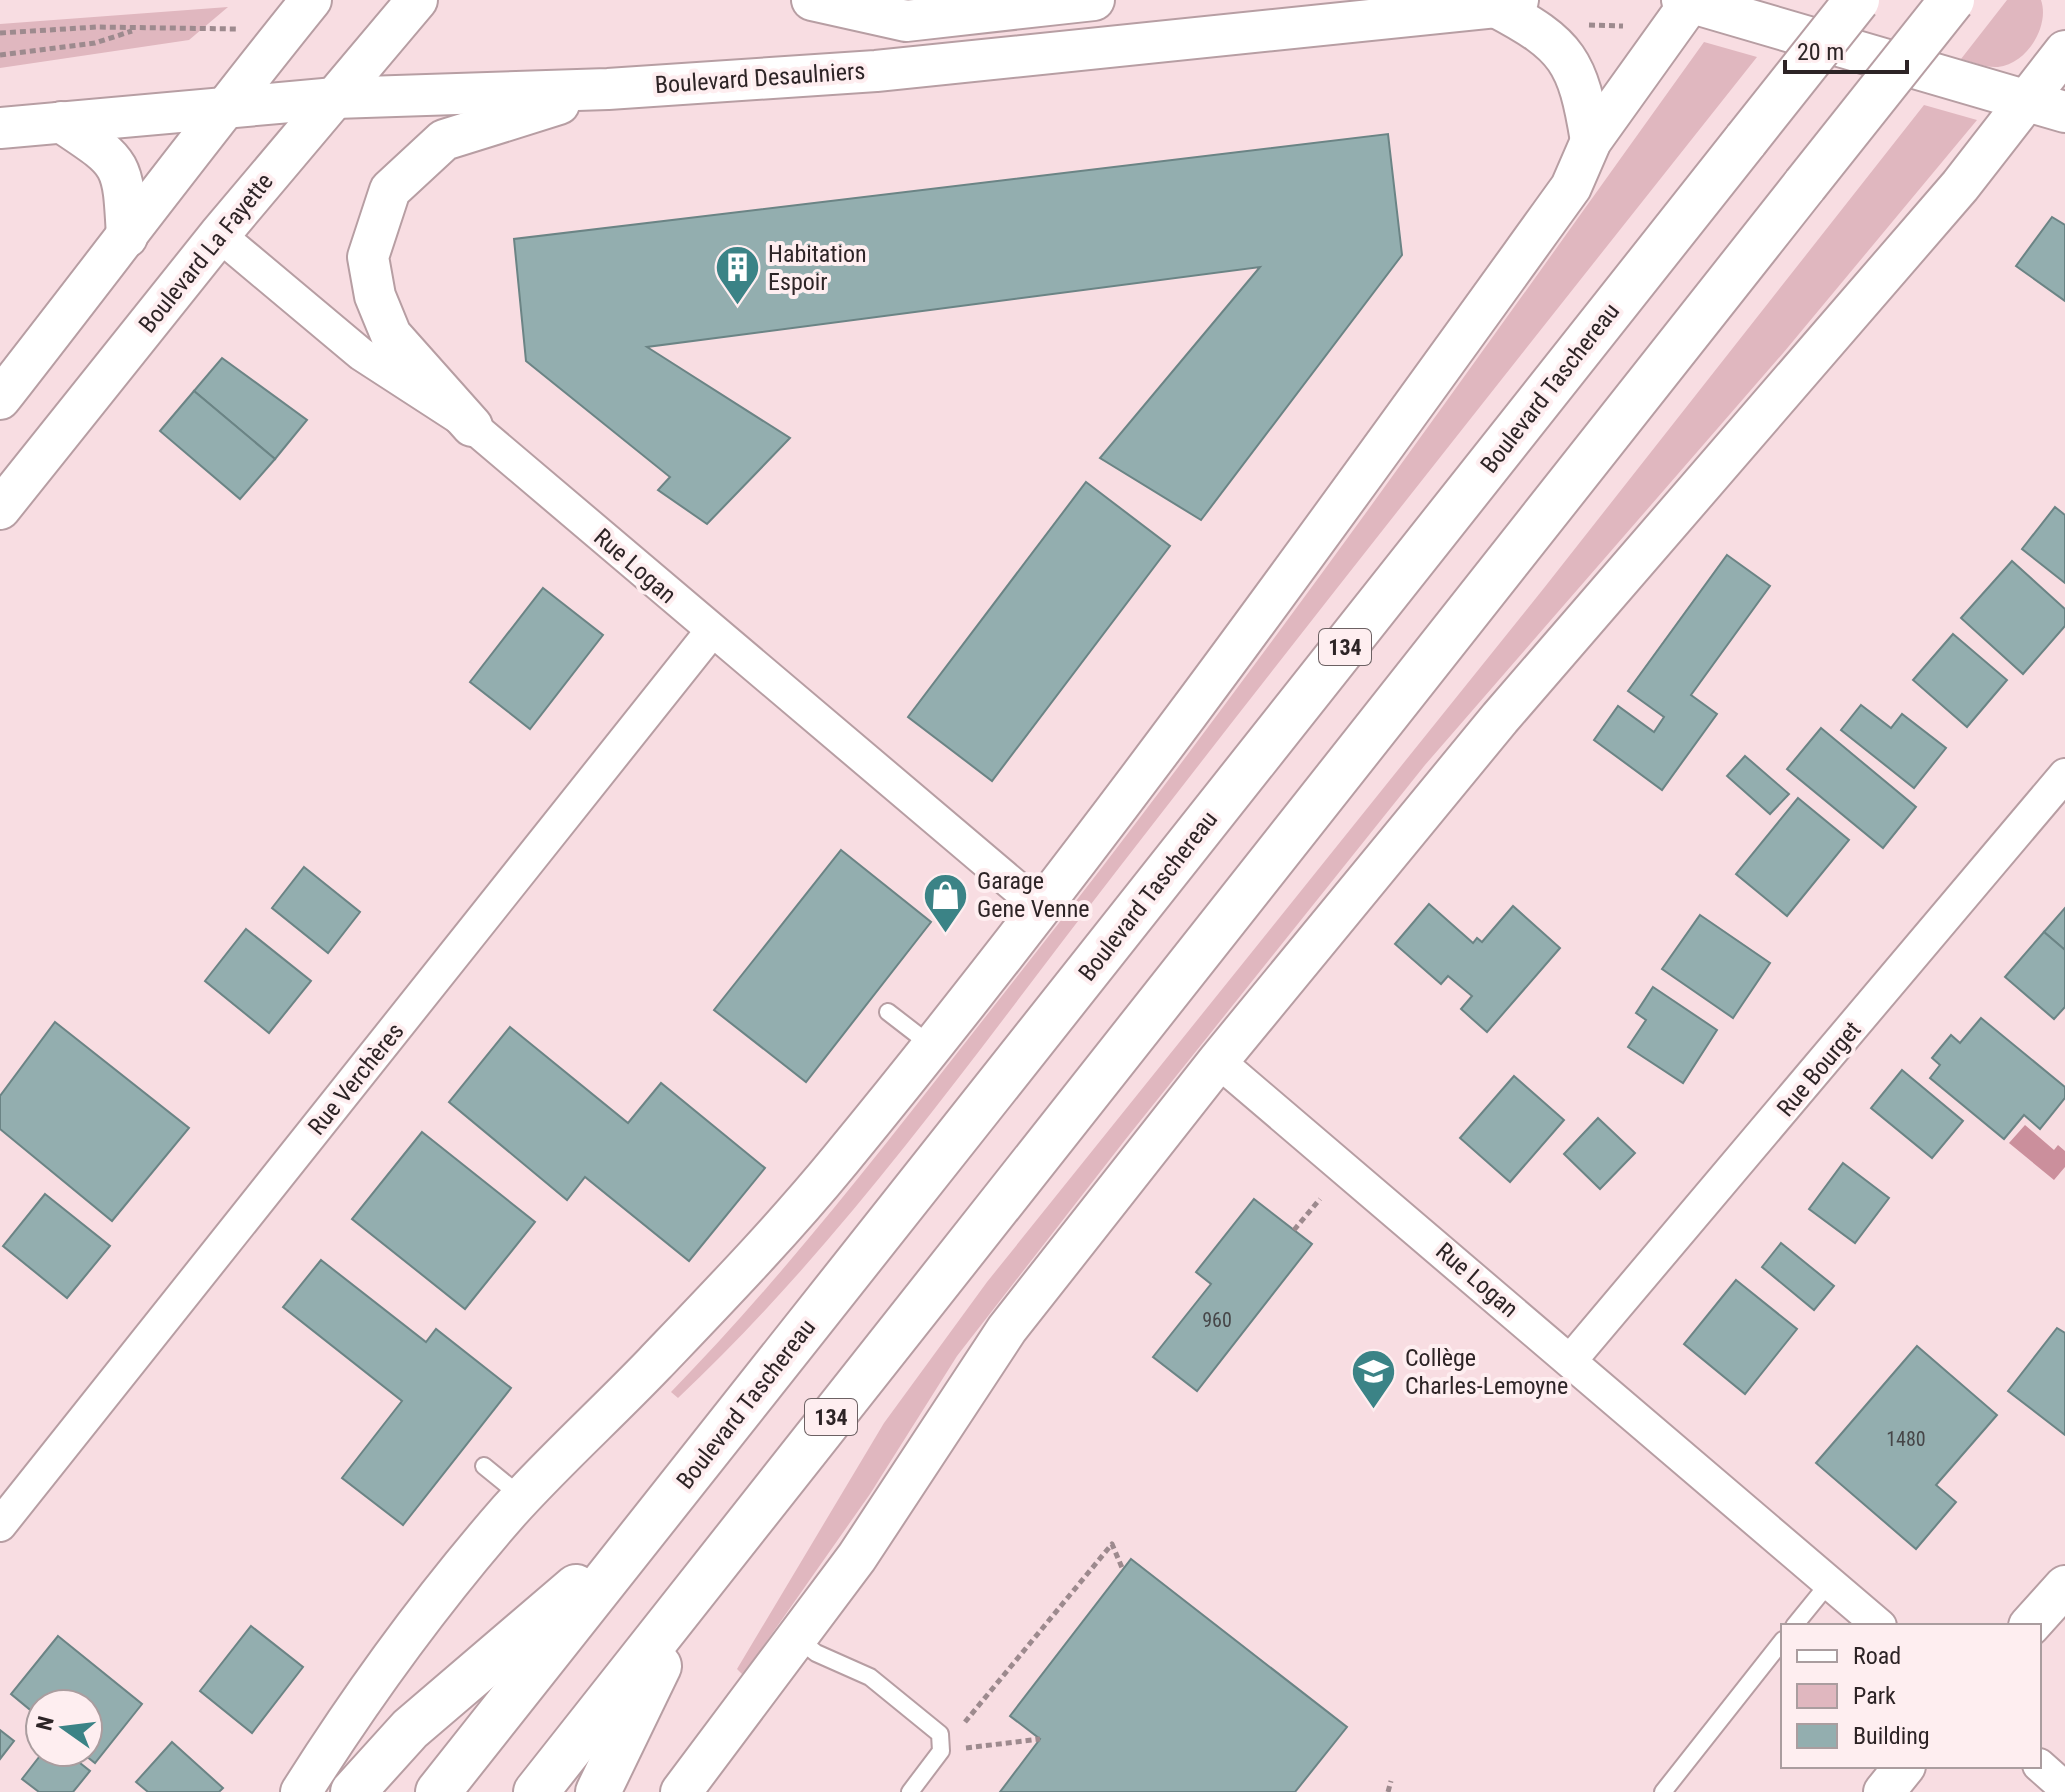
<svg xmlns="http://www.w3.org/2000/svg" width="2065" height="1792" viewBox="0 0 2065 1792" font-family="'Roboto Condensed',sans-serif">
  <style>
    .green { fill: #e0b7bf }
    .water { fill: #cb8f9c }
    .building { fill: #93aeaf; stroke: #6b8485; stroke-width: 2 }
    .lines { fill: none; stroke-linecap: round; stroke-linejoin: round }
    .service-casing { stroke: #b79ea3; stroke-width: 20 }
    .minor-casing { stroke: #b79ea3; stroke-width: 36 }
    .tertiary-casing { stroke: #b79ea3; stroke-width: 44 }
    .trunk-casing { stroke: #b79ea3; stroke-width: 48 }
    .path { stroke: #9d8a8e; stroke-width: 5; stroke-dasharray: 6 4; stroke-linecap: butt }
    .service { stroke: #fff; stroke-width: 16 }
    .minor { stroke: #fff; stroke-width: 32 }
    .tertiary { stroke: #fff; stroke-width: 40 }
    .trunk { stroke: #fff; stroke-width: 44 }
    .trunk-bridge-casing { stroke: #b79ea3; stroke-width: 48; stroke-linecap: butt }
    .trunk-bridge { stroke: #fff; stroke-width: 44 }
    .labels { text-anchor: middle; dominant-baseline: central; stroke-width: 8; stroke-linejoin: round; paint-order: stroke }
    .number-label { font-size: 20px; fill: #464648 }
    .shield { fill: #feeef0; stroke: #6c6163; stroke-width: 2 }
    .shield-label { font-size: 22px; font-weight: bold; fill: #2d2426 }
    .street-label { font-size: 24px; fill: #2d2426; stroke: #feeef0 }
    .poi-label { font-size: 24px; fill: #2d2426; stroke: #feeef0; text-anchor: start }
  </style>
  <rect width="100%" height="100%" fill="#f8dde2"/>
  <!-- green -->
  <g class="green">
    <path d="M2007,0h34c9,26 -14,64 -43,67 -12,1 -25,-5 -37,-8z"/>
    <polygon points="228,7 189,40 0,68 0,24"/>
    <path d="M1704,42l53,15c-215,271 -430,542 -642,816 -139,179 -271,369 -437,525l-7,-6c122,-125 227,-264 334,-400 244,-309 470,-631 699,-950z"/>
    <polygon points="1924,105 1977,120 1784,352 1425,765 1125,1140 957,1356 870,1494 743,1675 737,1669 884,1423 987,1282 1544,588"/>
  </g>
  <!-- water -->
  <polygon class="water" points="2025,1125 2054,1150 2058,1145 2065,1151 2065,1167 2054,1180 2009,1143"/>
  <!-- building -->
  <g class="building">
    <polygon points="1388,134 1402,255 1201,520 1100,458 1260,267 647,347 790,438 707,524 658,490 670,477 526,361 514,239"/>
    <polygon points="2052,217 2065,225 2065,301 2016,266"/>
    <polygon points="222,358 307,420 275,459 194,391"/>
    <polygon points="194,391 275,459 240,499 160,431"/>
    <polygon points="1086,482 1170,546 992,781 908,717"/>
    <polygon points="2055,507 2065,515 2065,583 2022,549"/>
    <polygon points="1727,555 1770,586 1691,695 1717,714 1662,790 1594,740 1618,706 1654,732 1664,717 1628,691"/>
    <polygon points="2012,561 2065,609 2065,626 2023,674 1961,618"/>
    <polygon points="543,588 603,635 530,729 470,682"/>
    <polygon points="1953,634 2007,680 1967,727 1913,680"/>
    <polygon points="1861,705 1891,728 1902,714 1946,748 1914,788 1841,730"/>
    <polygon points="1821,728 1916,807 1883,848 1787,769"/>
    <polygon points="1745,756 1789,794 1770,814 1727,776"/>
    <polygon points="1798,798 1849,840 1787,916 1736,874"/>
    <polygon points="841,850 931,922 806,1082 714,1010"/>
    <polygon points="304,867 360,912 328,953 272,908"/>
    <polygon points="1429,904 1473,943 1477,938 1482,942 1513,906 1560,948 1487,1032 1461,1009 1472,996 1448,976 1441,984 1395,944"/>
    <polygon points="2065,908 2065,950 2044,932"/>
    <polygon points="1700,915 1770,963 1733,1018 1662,969"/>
    <polygon points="246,929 311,981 269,1033 205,981"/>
    <polygon points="2044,932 2065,950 2065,1007 2054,1019 2005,977"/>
    <polygon points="1653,987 1717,1030 1683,1083 1628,1047 1646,1020 1636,1013"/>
    <polygon points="1981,1018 2065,1087 2065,1098 2040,1129 2024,1115 2004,1139 1930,1078 1940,1065 1932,1058 1951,1035 1960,1043"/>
    <polygon points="55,1022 189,1128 112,1221 0,1129 0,1096"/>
    <polygon points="510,1027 628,1123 661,1083 765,1168 689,1261 585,1177 567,1200 449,1102"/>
    <polygon points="1902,1070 1963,1121 1932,1158 1871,1108"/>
    <polygon points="1514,1076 1564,1120 1510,1182 1460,1138"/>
    <polygon points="1598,1118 1635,1153 1600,1189 1564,1154"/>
    <polygon points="422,1132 535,1222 465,1309 352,1219"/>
    <polygon points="1843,1163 1889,1198 1855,1243 1809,1209"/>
    <polygon points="45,1194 110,1246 67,1298 3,1246"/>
    <polygon points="1254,1199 1312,1244 1197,1391 1153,1357 1211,1284 1196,1272"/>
    <polygon points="1781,1243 1834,1286 1814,1310 1762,1267"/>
    <polygon points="321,1260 426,1342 436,1329 511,1388 403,1525 342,1478 402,1401 283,1307"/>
    <polygon points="1736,1280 1797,1329 1745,1394 1684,1344"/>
    <polygon points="2057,1328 2065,1333 2065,1435 2008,1391"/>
    <polygon points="1917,1346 1997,1415 1936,1485 1956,1502 1916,1549 1816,1463"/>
    <polygon points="1131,1559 1347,1727 1295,1792 1000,1792 1040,1739 1010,1716"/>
    <polygon points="251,1626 303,1667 252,1733 200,1691"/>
    <polygon points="58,1636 142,1704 95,1763 81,1752 88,1752 88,1704 40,1704 40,1718 11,1694"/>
    <polygon points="0,1730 14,1741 0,1759"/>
    <polygon points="172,1742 223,1788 219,1792 148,1792 136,1782"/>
    <polygon points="43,1752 66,1752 90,1771 73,1792 39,1792 22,1779"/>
  </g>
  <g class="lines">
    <defs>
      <g id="service">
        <polyline points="888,1012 932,1046"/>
        <polyline points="484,1466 522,1497"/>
        <polyline points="1794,1626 1829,1583"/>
        <polyline points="797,1638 816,1653 870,1677 940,1734 941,1751 910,1792"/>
        <polyline points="1663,1792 1783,1640"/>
      </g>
      <g id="minor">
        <polyline points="219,235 361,354 472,426 1042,909"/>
        <polyline points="1218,1061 1880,1626"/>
        <polyline points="1570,1361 2065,775"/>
        <polyline points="0,1525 711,632"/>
        <polyline points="2039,1765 2065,1788"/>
      </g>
      <g id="tertiary">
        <polyline points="812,0 906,21 1094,0"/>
        <polyline points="1682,0 2065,112"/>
        <path d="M1496,7c72,38 82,54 95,134"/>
        <path d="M61,122c63,42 62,39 66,115"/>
        <polyline points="0,128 335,98 608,89 876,71 1496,7 1518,0"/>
        <path d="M0,399c104,-133 205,-268 311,-399"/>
        <polyline points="472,426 391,335 375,296 368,257 390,190 444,140 559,104"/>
        <polyline points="0,509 219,235 417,0"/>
        <polyline points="2029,1626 2065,1586"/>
        <path d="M301,1792c62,-98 131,-193 208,-281 46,-51 97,-97 145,-147 64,-67 128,-133 187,-205 258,-314 492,-642 730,-972l20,-46 101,-141"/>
        <polyline points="681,1792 857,1557 1007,1329 1218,1061 1500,718 1960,186 2065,51"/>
        <polyline points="1884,1792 1905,1766"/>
      </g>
      <g id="trunk">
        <polyline points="353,1792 410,1729 576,1587"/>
        <polyline points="438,1792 1746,140"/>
        <polyline points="536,1792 1805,185"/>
        <polyline points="598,1792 659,1666"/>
      </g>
    </defs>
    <!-- service casing -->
    <use href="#service" class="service-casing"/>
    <!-- minor casing -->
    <use href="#minor" class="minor-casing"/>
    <!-- tertiary casing -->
    <use href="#tertiary" class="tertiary-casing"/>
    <!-- trunk casing -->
    <use href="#trunk" class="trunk-casing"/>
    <!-- path -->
    <g class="path">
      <polyline points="1589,25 1623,26"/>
      <polyline points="0,33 96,27 238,29"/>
      <polyline points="0,55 95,43 132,31"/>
      <polyline points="1294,1230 1320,1199"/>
      <polyline points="965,1722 1112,1544 1123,1570"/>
      <polyline points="966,1748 1040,1739"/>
      <polyline points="1388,1792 1391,1781"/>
    </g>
    <!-- service -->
    <use href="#service" class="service"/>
    <!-- minor -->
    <use href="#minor" class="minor"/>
    <!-- tertiary -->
    <use href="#tertiary" class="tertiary"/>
    <!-- trunk -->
    <use href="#trunk" class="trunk"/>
    <defs>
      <g id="trunk-bridge">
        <polyline points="1746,140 1857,0"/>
        <polyline points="1805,185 1952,0"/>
      </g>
    </defs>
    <!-- trunk-bridge casing -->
    <use href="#trunk-bridge" class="trunk-bridge-casing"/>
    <!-- trunk-bridge -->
    <use href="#trunk-bridge" class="trunk-bridge"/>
  </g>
  <!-- icons -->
  <defs>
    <symbol id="building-pin" viewBox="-11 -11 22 30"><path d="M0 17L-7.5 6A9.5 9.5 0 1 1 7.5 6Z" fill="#3b8386" stroke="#feeef0"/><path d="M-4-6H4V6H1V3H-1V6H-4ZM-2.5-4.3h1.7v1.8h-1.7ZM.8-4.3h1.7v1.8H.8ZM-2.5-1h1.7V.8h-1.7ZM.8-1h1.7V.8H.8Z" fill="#fff"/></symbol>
    <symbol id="shop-pin" viewBox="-11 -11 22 30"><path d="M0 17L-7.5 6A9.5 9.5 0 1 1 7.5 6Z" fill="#3b8386" stroke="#feeef0"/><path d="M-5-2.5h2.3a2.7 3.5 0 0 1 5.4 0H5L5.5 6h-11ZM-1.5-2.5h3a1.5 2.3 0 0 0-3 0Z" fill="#fff"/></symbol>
    <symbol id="school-pin" viewBox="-11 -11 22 30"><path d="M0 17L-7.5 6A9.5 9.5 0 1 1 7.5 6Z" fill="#3b8386" stroke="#feeef0"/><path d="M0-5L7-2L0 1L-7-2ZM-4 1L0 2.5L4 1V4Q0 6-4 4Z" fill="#fff"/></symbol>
  </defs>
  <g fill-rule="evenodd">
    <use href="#building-pin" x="712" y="242" width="51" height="69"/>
    <use href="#shop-pin" x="920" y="870" width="51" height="69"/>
    <use href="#school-pin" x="1348" y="1346" width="51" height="69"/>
  </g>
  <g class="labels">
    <!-- number labels -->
    <g class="number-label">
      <text x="1217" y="1320">960</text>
      <text x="1906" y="1439">1480</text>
    </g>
    <!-- shield labels -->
    <g class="shield">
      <rect x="1319" y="629" width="52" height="36" rx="6"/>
      <rect x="805" y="1399" width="52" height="36" rx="6"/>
    </g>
    <g class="shield-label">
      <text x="1345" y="647">134</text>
      <text x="831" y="1417">134</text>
    </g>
    <!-- street labels -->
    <g class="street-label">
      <text transform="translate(760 78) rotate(-4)">Boulevard Desaulniers</text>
      <text transform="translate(206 253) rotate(-51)">Boulevard La Fayette</text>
      <text transform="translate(1550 388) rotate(-52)">Boulevard Taschereau</text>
      <text transform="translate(635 566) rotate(41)">Rue Logan</text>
      <text transform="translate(1148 896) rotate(-52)">Boulevard Taschereau</text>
      <text transform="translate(1819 1069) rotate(-50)">Rue Bourget</text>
      <text transform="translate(356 1079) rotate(-51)">Rue Verchères</text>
      <text transform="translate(1477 1280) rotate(41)">Rue Logan</text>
      <text transform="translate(746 1404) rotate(-52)">Boulevard Taschereau</text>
    </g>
    <!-- poi labels -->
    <g class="poi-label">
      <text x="768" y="254">Habitation<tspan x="768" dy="28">Espoir</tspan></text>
      <text x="977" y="881">Garage<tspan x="977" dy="28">Gene Venne</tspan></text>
      <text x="1405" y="1358">Collège<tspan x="1405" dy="28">Charles-Lemoyne</tspan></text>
    </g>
  </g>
  <!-- legend -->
  <rect x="1781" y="1624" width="260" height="144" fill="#feeef0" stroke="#aa9d9f" stroke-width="2"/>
  <rect x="1797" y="1650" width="40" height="12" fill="#ffffff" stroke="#aa9d9f" stroke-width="2"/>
  <text x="1853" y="1664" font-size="24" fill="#2d2426">Road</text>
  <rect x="1797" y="1684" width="40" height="24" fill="#e0b7bf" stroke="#aa9d9f" stroke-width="2"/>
  <text x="1853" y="1704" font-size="24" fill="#2d2426">Park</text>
  <rect x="1797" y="1724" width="40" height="24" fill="#93aeaf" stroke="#aa9d9f" stroke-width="2"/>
  <text x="1853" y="1744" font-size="24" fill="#2d2426">Building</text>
  <!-- north arrow -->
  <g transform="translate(64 1728) rotate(284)"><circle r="38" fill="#feeef0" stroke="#aa9d9f" stroke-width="2"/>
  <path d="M0-6L14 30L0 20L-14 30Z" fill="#3b8386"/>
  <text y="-12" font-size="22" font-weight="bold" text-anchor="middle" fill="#2d2426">N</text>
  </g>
  <!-- scale -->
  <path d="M1785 60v12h122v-12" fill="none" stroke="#2d2426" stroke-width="4"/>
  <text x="1797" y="60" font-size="24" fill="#2d2426" stroke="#feeef0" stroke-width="6" paint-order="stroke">20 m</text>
</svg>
